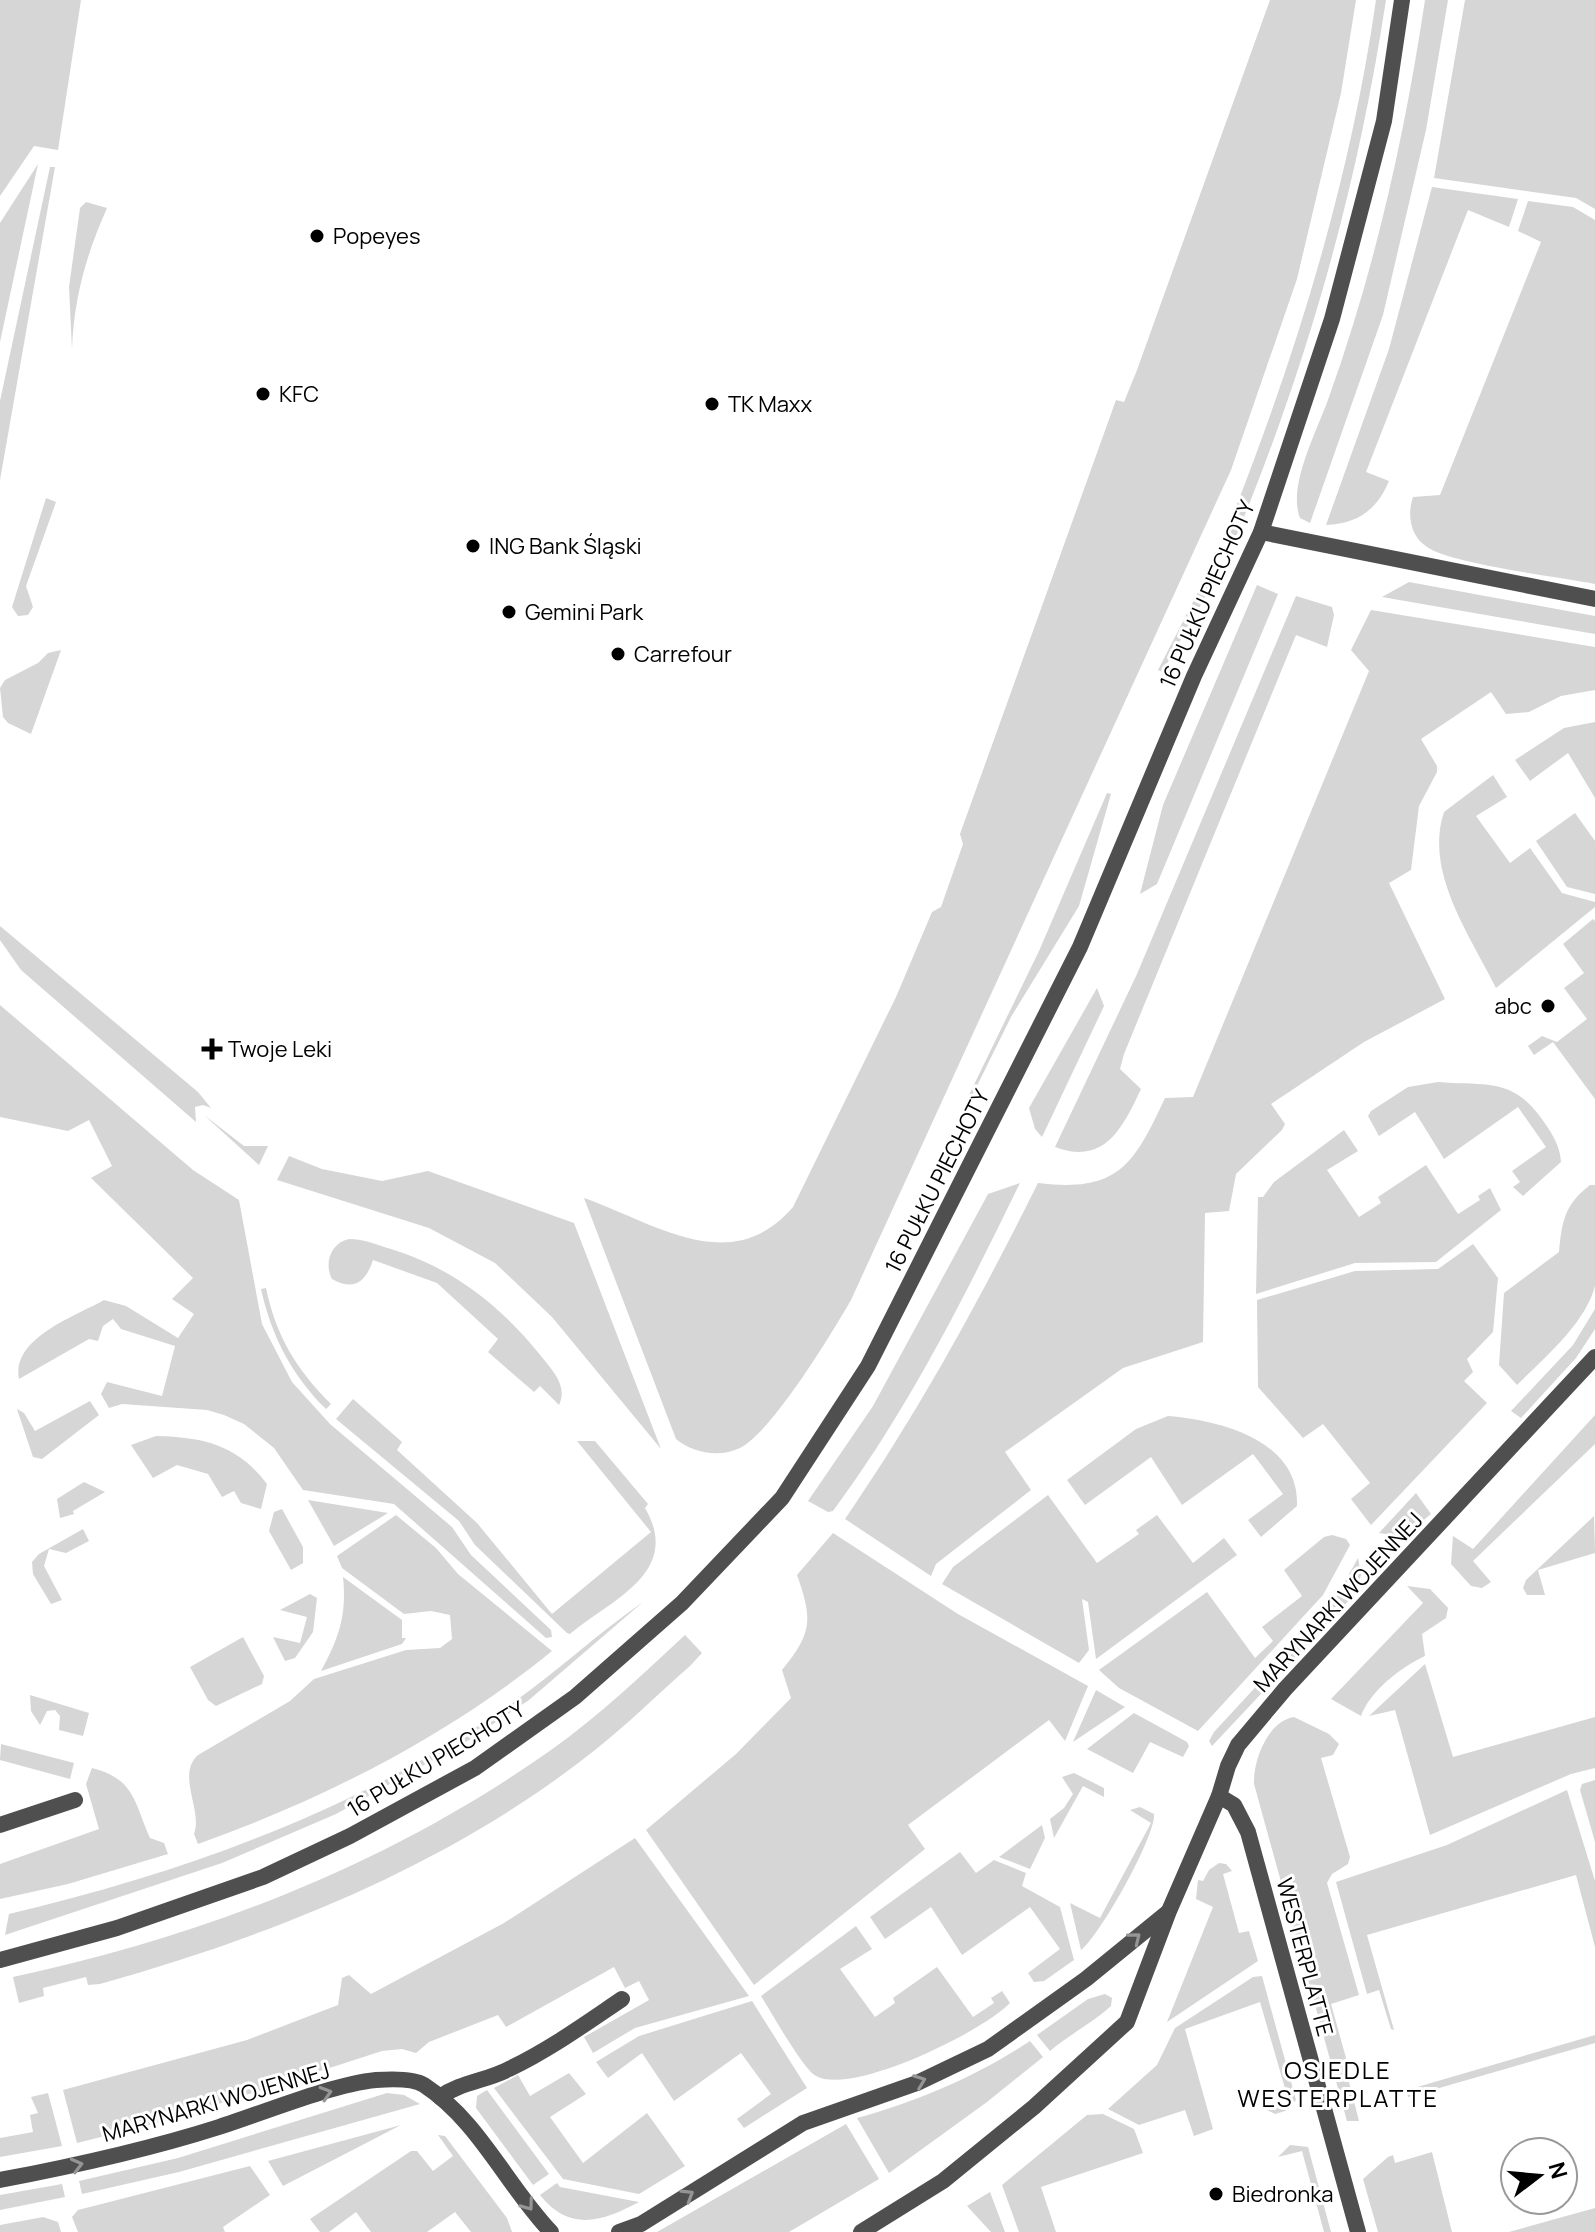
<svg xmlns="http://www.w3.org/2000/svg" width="1595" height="2232" viewBox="0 0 1595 2232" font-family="Manrope,sans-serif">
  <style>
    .green { fill: #d6d6d6 }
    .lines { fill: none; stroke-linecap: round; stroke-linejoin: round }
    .street { stroke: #4f4f4f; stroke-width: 16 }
    .oneway { stroke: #959595 }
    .poi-dot { fill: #000; stroke: #fff; stroke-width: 3 }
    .labels { text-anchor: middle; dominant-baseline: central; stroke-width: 6; stroke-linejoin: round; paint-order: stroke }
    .poi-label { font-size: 22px; fill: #000; stroke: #fff; text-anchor: start }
    .street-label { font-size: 22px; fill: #000; stroke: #fff }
    .neighbourhood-label { font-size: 24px; letter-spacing: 2px; fill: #000; stroke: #fff }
  </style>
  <rect width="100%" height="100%" fill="#fff"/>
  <!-- green -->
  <g class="green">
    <polygon points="0,0 81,0 58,150 34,146 0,196"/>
    <path d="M1270,0h86l-15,93 -44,186 -66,191 -380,830c-19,33 -79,132 -111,148 -21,10 -47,5 -64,-9l-92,-241c71,25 147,81 209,9l103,-210 36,-85 9,-5 22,-63 -3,-10 156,-434 8,2 13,-32z"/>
    <path d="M1376,0h10c-29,190 -79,366 -153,544l-10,-4c70,-175 126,-352 153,-540z"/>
    <path d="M1425,0h23l-22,130 -43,185 -73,208 -10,-5c-13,-32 18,-89 29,-121 46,-128 76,-263 96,-397z"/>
    <polygon points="1465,0 1595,0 1595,209 1576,198 1434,178"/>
    <polygon points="38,164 0,342 0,223"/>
    <polygon points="50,167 55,167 0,480 0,401"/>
    <path d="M1432,187l86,12 -9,28 -41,-17 -102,262 23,9c-12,29 -32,43 -63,44l63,-176z"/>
    <path d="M1528,201l45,6 22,13v364c-35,-7 -144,-20 -168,-37 -17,-11 -20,-32 -14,-50l27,-2 101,-253 -23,-11z"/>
    <path d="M86,202l21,6c-21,47 -33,90 -35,141l-3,-62 11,-79z"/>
    <polygon points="46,498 56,502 26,586 33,607 28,615 18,616 12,607"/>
    <polygon points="1212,565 1221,570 1162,672 1158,670"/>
    <polygon points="1409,582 1595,616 1595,634 1382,597"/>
    <polygon points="1257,585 1278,594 1157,884 1140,894 1163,805"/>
    <path d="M1296,596l36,11 2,8 -7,32 -31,-12 -172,419 -4,15 21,20c-18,38 -36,77 -86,58l82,-173z"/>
    <path d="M1371,610l224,37v43l-34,6 -32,16 -23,2 -15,-22 -70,47 16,27v6l-18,34 -8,64 -22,13 56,116 -81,43 -93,62 14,20 -3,6 -46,44 -7,37 -24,2 -2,129 -80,26 -118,84 26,38 -95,74 -5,12 -86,-57c76,-111 133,-216 193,-336 81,10 96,-19 127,-85l28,-1 176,-426 -18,-21z"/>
    <polygon points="61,650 31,734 8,723 3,717 0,688 5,680 38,663 48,653"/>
    <polygon points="1595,722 1595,798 1568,753 1530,781 1515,760 1564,728"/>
    <path d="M1493,775l14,22 -31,19 34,47 20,-15 32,45 33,9v5l-99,81c-26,-53 -72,-116 -52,-176z"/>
    <polygon points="1107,793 1111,794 1079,906 1011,1017 971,1098 968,1097 1039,951"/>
    <polygon points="1575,813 1595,841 1595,894 1567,887 1536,841"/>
    <polygon points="1593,919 1595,921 1595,1099 1553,1042 1534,1055 1528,1046 1542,1036 1557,1042 1587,1019 1564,988 1584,973 1563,944"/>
    <polygon points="0,926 198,1092 211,1108 203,1105 195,1107 196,1122 21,970 0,940"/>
    <polygon points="1097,988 1104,1006 1042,1137 1035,1129 1029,1108"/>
    <path d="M0,1005l193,165 46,30 23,124 30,58 38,42 122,103 19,28 80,75 1,7 -6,1 -152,-134 -91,-14 -29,-42 -30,-24 -20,-9 -17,-5 -85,-6 -13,4 -8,-14 6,-12 55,14 13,-50 -54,-17 -8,-10 -10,7 -5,15 -9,-2 -70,40c-8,-41 57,-63 85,-79l22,6 52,32 16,-24 -22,-15 21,-21 -102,-100 21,-12 -23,-46 -21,11 -68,-14z"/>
    <path d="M1438,1082c49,4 76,-5 106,40 9,13 16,24 17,40l-38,34 -10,-9 7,-5 -8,-11 34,-24 -28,-40 -74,52 -29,-47 -36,24 -11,-20 3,-5 37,-24z"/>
    <polygon points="204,1115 244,1146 268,1146 259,1165"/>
    <polygon points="1344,1130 1358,1151 1327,1170 1359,1217 1381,1203 1378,1197 1426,1165 1458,1214 1480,1200 1478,1196 1490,1188 1501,1210 1436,1262 1355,1263 1256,1294 1258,1197 1263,1197 1274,1182"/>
    <polygon points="289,1156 322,1169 382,1181 428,1171 574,1223 661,1449 552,1317 495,1263 429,1228 277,1180"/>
    <path d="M1020,1183c-55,113 -112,227 -187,328l-5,1 -20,-11 65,-95 115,-212z"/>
    <path d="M1590,1185h5c0,26 0,77 0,101 -10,38 -51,72 -78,99l-18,-20 5,-72 55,-41c3,-30 5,-47 31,-67z"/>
    <path d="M349,1239c15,0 28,6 42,10 62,19 110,57 150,107 12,15 27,30 18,49l-19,-19 -6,6 -46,-40 10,-13 -61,-56 -64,-23c-7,21 -18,32 -41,19 -8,-15 -2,-36 17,-40z"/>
    <polygon points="1473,1244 1498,1278 1493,1332 1467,1359 1473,1372 1464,1381 1487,1403 1371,1525 1351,1499 1370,1483 1323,1424 1303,1438 1258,1387 1257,1300 1355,1271 1438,1269"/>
    <path d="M266,1288c10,48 30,81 65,116l-5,5c-34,-33 -55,-74 -65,-120z"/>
    <polygon points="1595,1309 1595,1329 1576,1358 1521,1418 1511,1411 1573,1345"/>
    <path d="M353,1399l49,43 -5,8 80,73 75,91 99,-82 -74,-91h18l53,63 -3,4c38,65 -35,92 -75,126l-3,-1 -92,-88 -16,-24 -123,-102z"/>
    <polygon points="90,1401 99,1415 42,1459 33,1457 17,1409 24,1413 35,1431"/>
    <polygon points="1595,1415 1595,1444 1473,1561 1491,1582 1482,1588 1471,1586 1451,1564 1453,1536 1473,1549"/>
    <path d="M1168,1416c51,4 132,24 129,90l-36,31 -13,-17 35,-26 -30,-40 -71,51 -31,-48 -66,48 -18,-25 69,-51z"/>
    <path d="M156,1436c47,1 82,9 111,48l-6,25 -20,-6 -7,-12 -12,6 -14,-23 -31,-9 -24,13 -22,-33z"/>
    <polygon points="84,1482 105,1492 73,1511 74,1514 60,1518 57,1499"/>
    <polygon points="1416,1493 1431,1514 1403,1537 1379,1533"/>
    <polygon points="1048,1495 1097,1563 1139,1534 1136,1530 1157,1515 1193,1563 1224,1538 1237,1555 1096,1659 1088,1602 1082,1599 1089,1650 1079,1663 942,1584 953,1567"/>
    <polygon points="308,1500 388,1513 334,1546"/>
    <polygon points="282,1509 303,1547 303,1563 291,1570 269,1531 274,1512"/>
    <path d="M396,1515l40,33 22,26 94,77c-104,85 -228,148 -354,193l-4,-10c9,-24 -18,-59 4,-79l92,-54 24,-22 92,-29 34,-2 12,-9 -2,-24 -19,-4 -27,3 -62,-46 -5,-12z"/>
    <polygon points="1594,1516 1595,1553 1538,1570 1545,1595 1527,1595 1523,1588 1526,1580"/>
    <polygon points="83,1529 89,1541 66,1553 49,1549 44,1566 62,1600 51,1604 33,1574 32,1562 39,1554"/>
    <path d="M833,1533l125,81 130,72 -23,55 -16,-21 -141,105 17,24 -171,136 -108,-155 90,-76 55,-56 -9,-28c30,-37 31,-50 15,-95z"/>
    <polygon points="1332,1535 1346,1539 1350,1545 1323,1595 1198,1731 1119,1688 1099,1670 1207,1592 1255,1658 1273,1641 1262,1627 1302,1596 1284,1570 1324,1537"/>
    <polygon points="1358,1558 1361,1575 1355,1594 1212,1746 1209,1741 1214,1732 1333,1603"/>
    <path d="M343,1577l59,43v18h4l-4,6 -81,27c18,-33 26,-56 22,-94z"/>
    <path d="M1407,1586l23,3 18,19 -2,10 -24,16 3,22c-24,11 -55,35 -64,60l-30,-17 92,-96z"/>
    <polygon points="310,1594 317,1598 313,1632 295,1658 285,1661 273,1637 300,1643 307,1617 280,1610"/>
    <path d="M643,1602l-114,98 -60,40 -133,74 -114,49 -217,72 4,-21c180,-43 352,-105 505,-212 45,-32 84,-69 129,-100z"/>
    <path d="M685,1635l17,18 -12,13c-32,28 -62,58 -95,84 -143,114 -321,185 -495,234l-12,1 -2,-8 -43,11 1,8 -25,7 -6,-26c192,-41 377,-113 538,-227 48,-34 91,-75 134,-115z"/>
    <polygon points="243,1637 264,1676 262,1684 216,1706 208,1700 190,1667"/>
    <polygon points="1425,1664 1453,1757 1595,1717 1595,1768 1571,1774 1430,1835 1395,1710 1369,1716"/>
    <polygon points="1096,1690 1125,1707 1073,1742"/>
    <polygon points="30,1695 89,1713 83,1736 59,1730 60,1716 55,1710 47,1711 40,1725 31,1711"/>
    <polygon points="1134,1713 1187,1742 1189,1746 1183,1757 1150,1742 1133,1773 1087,1749"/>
    <path d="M1294,1717l35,17 10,10 -6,11 -12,3 29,99 -2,7 -16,10 -5,9 32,112 -28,9 20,72 -3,2 11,43h-12l-93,-337c-1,-24 14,-63 40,-67z"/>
    <polygon points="1,1744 74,1763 70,1779 0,1760"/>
    <path d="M92,1768c43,11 42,34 58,70l14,5 4,11 -100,30 -68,15v-35l99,-35 -13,-45z"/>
    <polygon points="1074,1773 1104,1788 1104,1797 1083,1786 1054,1838 1050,1819 1064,1808 1073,1794 1062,1777"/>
    <polygon points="1595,1780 1595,1842 1580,1790 1582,1784"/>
    <polygon points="1567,1790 1595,1881 1595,1947 1576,1875 1367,1935 1394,2030 1391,2029 1379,1990 1367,1994 1336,1882 1447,1845"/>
    <path d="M1140,1807l14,7c2,22 -55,123 -73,136l-11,-47 30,15 51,-95 -21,-13z"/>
    <polygon points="1042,1825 1045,1838 1030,1869 999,1857"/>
    <polygon points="635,1838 749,1996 635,2028 593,2053 584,2037 649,2000 639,1981 625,1988 614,1967 506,2027 498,2015 429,2042 416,2053 402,2049 382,2051 169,2120 77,2143 63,2090 247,2040 338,2005 342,1978 349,1975 371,1994 504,1923"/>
    <polygon points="960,1852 976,1873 994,1860 1026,1873 1022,1886 1060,1907 1074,1960 1044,1981 1034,1982 1028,1973 1060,1949 1030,1907 962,1955 931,1907 885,1939 870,1917"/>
    <polygon points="1219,1863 1226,1864 1232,1871 1223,1874 1239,1933 1249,1931 1258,1961 1167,2022 1213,1907 1196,1899 1198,1880 1203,1881 1209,1870"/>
    <path d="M856,1926l16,23 -32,20 35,48 20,-14 -2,-5 44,-31 36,50 21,-14 -3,-5 11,-7 8,12c-28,29 -158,93 -194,73 -13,-7 -45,-64 -55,-80z"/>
    <polygon points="1262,1976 1296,2100 1285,2111 1275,2114 1265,2109 1289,2102 1260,2002 1185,2029 1213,2129 1194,2136 1185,2110 1139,2125 1108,2109 1157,2065 1175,2028 1253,1977"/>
    <path d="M1105,1994l7,4 -1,8c-20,18 -41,28 -61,45l-13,-16 51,-36z"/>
    <polygon points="752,2001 807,2088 744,2128 737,2119 771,2094 741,2053 674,2101 642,2053 608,2078 596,2062 639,2036"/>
    <polygon points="1595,2035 1595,2043 1408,2097 1407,2090"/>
    <path d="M1030,2041l13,16 -56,45 -98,71 -32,-55c63,-18 118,-41 173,-77z"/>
    <polygon points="569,2073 586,2094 550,2117 583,2163 647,2113 685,2166 639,2194 563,2179 494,2088 518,2075 530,2096"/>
    <polygon points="487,2090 549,2174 533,2185 476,2108 477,2096"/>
    <polygon points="48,2093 62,2146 0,2157 0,2138 33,2132 30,2115 38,2113 31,2097"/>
    <polygon points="387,2093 404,2095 420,2104 179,2172 82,2194 79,2181 178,2158"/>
    <polygon points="1103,2114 1134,2129 1143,2153 1041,2187 1056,2232 1019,2232 1002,2185 1087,2115"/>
    <polygon points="846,2124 879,2179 789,2232 657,2232"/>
    <polygon points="401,2125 283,2186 268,2161"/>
    <polygon points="438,2135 445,2136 507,2218 512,2232 471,2232 455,2212 427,2232 371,2232 356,2212 329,2232 320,2232 310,2219 411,2151 417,2151 433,2171 453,2156"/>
    <polygon points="1290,2145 1308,2147 1331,2232 1324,2232 1302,2151 1278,2157"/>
    <polygon points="1432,2152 1452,2232 1378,2232 1363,2179 1388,2157 1393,2155 1395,2163"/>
    <polygon points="250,2166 270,2195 223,2227 225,2232 78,2232 72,2217 78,2210"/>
    <path d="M557,2183l3,4 79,15c-37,20 -70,30 -99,-7z"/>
    <polygon points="62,2184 65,2197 0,2210 0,2195"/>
    <polygon points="990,2192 1005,2232 991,2232 967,2206"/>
    <polygon points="1595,2208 1595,2232 1509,2232"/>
    <polygon points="43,2217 58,2222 61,2232 0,2232 0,2225"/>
  </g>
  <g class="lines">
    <!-- street -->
    <g class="street">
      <polyline points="1261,532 1595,599"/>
      <polyline points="1219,1796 1234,1805 1248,1832 1358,2232"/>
      <polyline points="0,1825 75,1800"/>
      <polyline points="0,1960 117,1928 263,1877 350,1836 475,1768 575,1697 682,1603 782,1498 868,1366 1080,947 1194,676 1261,532 1332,319 1384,121 1402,0"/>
      <path d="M440,2097c21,-15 46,-16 69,-28 40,-19 76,-45 113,-70"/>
      <path d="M0,2180c74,-14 147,-30 219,-53 44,-14 114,-43 157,-47 14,-1 37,-2 48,5 55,36 83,101 127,147"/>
      <polyline points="619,2232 641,2224 803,2123 917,2083 988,2049 1086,1979 1167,1913"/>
      <polyline points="861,2232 943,2181 1034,2107 1127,2022 1169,1911 1219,1796 1228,1766 1238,1745 1285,1689 1595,1357"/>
    </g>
  </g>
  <!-- one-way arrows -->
  <defs><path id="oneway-chevron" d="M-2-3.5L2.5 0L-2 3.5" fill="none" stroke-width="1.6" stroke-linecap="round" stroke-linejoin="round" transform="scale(2)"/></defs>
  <g class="oneway">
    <use href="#oneway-chevron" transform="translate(1135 1938) rotate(-39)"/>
    <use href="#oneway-chevron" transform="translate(920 2081) rotate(-21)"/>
    <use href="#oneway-chevron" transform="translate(326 2093) rotate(-17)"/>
    <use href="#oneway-chevron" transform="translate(77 2165) rotate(-14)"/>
    <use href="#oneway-chevron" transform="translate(688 2195) rotate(-32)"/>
    <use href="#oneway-chevron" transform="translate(528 2205) rotate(54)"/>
  </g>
  <!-- markers -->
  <g class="poi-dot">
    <circle cx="317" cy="236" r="8"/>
    <circle cx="263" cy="394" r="8"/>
    <circle cx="712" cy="404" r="8"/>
    <circle cx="473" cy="546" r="8"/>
    <circle cx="509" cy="612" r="8"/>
    <circle cx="618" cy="654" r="8"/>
    <circle cx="1548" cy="1006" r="8"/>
    <path d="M208 1037h8v8h8v8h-8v8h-8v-8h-8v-8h8z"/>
    <circle cx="1216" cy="2194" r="8"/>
  </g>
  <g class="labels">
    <!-- poi labels -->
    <g class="poi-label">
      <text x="333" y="236">Popeyes</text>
      <text x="279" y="394">KFC</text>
      <text x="728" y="404">TK Maxx</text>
      <text x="489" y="546">ING Bank Śląski</text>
      <text x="525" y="612">Gemini Park</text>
      <text x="634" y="654">Carrefour</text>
      <text x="1532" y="1006" text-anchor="end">abc</text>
      <text x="228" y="1049">Twoje Leki</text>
      <text x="1232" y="2194">Biedronka</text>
    </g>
    <!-- street labels -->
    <g class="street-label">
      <text transform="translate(1207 594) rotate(-66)">16 PUŁKU PIECHOTY</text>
      <text transform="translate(937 1181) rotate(-63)">16 PUŁKU PIECHOTY</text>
      <text transform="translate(1338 1602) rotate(-47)">MARYNARKI WOJENNEJ</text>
      <text transform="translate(436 1759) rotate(-31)">16 PUŁKU PIECHOTY</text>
      <text transform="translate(1305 1957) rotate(75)">WESTERPLATTE</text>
      <text transform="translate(216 2102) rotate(-16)">MARYNARKI WOJENNEJ</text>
    </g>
    <!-- neighbourhood labels -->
    <g class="neighbourhood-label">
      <text x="1338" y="2069">OSIEDLE<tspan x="1338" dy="28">WESTERPLATTE</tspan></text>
    </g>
  </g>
  <!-- north arrow -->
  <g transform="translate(1539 2176) rotate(74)"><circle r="38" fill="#ffffff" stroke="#999999" stroke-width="2"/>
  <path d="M0-6L14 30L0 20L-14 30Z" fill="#000000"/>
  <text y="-12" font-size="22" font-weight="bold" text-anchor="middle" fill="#000000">N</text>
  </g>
</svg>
